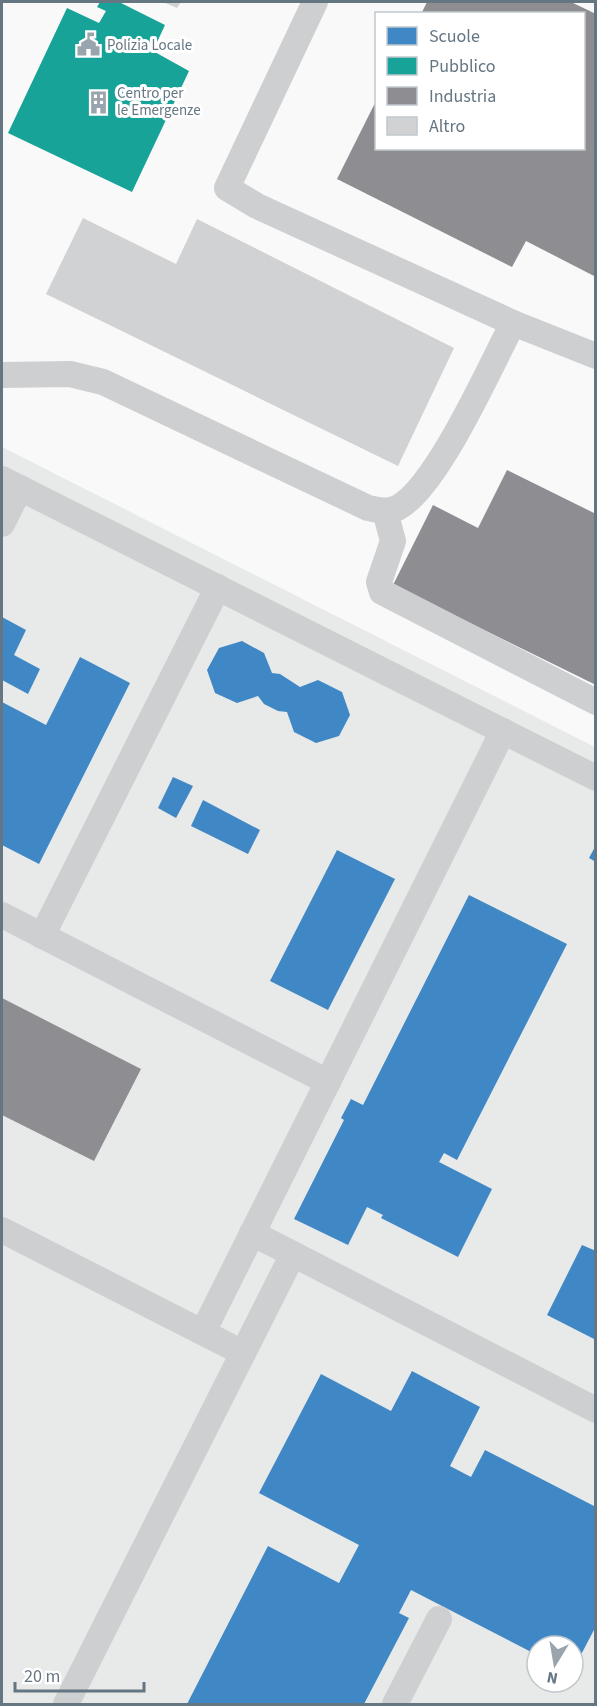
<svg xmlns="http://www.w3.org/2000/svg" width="597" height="1706" viewBox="0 0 597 1706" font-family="'Source Sans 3',sans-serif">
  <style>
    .built { fill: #e8e9e9; fill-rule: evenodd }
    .schools { fill: #3f88c5 }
    .public { fill: #17a398 }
    .industry { fill: #8d8d92 }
    .building { fill: #d0d2d3 }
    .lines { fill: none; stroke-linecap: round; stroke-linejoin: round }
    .lane { stroke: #cecfd0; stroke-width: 26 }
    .labels { text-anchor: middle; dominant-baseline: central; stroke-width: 6; stroke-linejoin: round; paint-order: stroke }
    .poi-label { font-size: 15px; fill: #657683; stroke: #fff; text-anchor: start }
  </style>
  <rect width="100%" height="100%" fill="#f9f9f9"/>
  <!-- built -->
  <path class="built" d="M2,447l593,300v957h-593zM537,1646h36v36h-36z"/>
  <!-- schools -->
  <g class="schools">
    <polygon points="2,617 26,630 14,655 40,669 28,694 2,680"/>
    <polygon points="242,641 264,653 272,673 280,674 300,687 318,680 342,692 350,715 339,736 316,743 294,732 287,712 278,711 264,704 258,696 237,703 215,693 207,670 219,648"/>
    <polygon points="80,657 130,683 39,864 2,845 2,702 46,725"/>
    <polygon points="173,777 193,786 176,818 158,808"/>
    <polygon points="203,800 260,830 248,854 191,826"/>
    <polygon points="596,845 596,862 589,858"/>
    <polygon points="337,850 395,879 328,1010 270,981"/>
    <polygon points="469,895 567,944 457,1160 444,1153 439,1162 492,1189 458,1257 381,1218 383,1215 367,1207 348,1245 294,1219 344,1120 341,1118 351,1099 363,1105"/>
    <polygon points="582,1245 596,1251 596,1340 547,1315"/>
    <polygon points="412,1371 480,1407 450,1466 471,1477 485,1450 596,1507 596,1626 573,1670 573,1646 537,1646 537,1655 411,1590 399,1613 409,1618 364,1704 187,1704 268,1546 339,1583 359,1545 259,1493 321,1374 391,1411"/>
  </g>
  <!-- public -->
  <polygon class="public" points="100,2 119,2 165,25 153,51 189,71 132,192 8,133 67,8 99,23 106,11 97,7"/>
  <!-- industry -->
  <g class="industry">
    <polygon points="427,2 571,2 596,14 596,277 526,241 512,267 337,179 376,101 376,148 584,148 584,14 421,14"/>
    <polygon points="507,470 596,514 596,685 393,585 433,505 478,528"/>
    <polygon points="2,998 141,1069 94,1161 2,1115"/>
  </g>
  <!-- building -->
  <g class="building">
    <polygon points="163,2 181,2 177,8"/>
    <polygon points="83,218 176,264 197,219 454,348 398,466 46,294"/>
  </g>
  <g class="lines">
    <!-- lane -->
    <g class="lane">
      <polyline points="315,2 227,188 257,206 513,323 596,356"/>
      <path d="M2,375l68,-1 33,8 265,126c11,2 21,5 31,-1 39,-22 92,-142 114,-184"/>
      <polyline points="2,479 596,778"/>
      <polyline points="385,511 393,541 379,582 382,592 596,702"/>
      <polyline points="2,524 20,488"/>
      <polyline points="2,915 328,1082"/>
      <polyline points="42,936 218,587"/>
      <polyline points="2,1230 243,1353"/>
      <polyline points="252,1233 596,1410"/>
      <polyline points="203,1332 503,731"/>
      <polyline points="66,1704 293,1254"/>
      <polyline points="395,1704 439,1619"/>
    </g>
  </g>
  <!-- icons -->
  <defs>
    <symbol id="civic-bare" viewBox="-9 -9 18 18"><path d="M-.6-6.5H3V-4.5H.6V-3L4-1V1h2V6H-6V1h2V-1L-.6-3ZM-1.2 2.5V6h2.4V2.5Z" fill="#99a4ac" stroke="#fff" stroke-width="2.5" paint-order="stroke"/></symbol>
    <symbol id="building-bare" viewBox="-9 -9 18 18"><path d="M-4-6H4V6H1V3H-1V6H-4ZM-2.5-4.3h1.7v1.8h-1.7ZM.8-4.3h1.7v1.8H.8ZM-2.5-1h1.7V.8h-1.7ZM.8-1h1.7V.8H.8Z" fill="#99a4ac" stroke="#fff" stroke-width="2.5" paint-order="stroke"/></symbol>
  </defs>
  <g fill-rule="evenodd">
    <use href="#civic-bare" x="72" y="28" width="33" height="33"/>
    <use href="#building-bare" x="82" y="86" width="33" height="33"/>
  </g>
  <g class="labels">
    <!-- poi labels -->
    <g class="poi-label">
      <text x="107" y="45">Polizia Locale</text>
      <text x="117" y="93">Centro per<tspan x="117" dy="17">le Emergenze</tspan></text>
    </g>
  </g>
  <!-- border -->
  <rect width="597" height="1706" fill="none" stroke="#657683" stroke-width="6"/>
  <!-- legend -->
  <rect x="375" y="12" width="210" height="138" fill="#ffffff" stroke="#c1c8cd" stroke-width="1.5"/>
  <rect x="387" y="27" width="30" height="18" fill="#3f88c5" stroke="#c1c8cd" stroke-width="1.5"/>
  <text x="429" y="42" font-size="18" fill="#657683">Scuole</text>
  <rect x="387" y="57" width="30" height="18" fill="#17a398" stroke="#c1c8cd" stroke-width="1.5"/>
  <text x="429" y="72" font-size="18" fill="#657683">Pubblico</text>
  <rect x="387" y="87" width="30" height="18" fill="#8d8d92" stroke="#c1c8cd" stroke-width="1.5"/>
  <text x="429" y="102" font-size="18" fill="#657683">Industria</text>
  <rect x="387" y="117" width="30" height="18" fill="#d0d2d3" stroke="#c1c8cd" stroke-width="1.5"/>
  <text x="429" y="132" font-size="18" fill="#657683">Altro</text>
  <!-- north arrow -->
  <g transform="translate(555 1664) rotate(191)"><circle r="28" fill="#ffffff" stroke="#c1c8cd" stroke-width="1.5"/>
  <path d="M0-4.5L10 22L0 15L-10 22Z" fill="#99a4ac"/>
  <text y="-9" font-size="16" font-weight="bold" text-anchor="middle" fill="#657683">N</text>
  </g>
  <!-- scale -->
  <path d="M15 1682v9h129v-9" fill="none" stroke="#657683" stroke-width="3"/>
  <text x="24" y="1682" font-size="18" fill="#657683" stroke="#ffffff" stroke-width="4.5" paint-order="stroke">20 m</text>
</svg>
